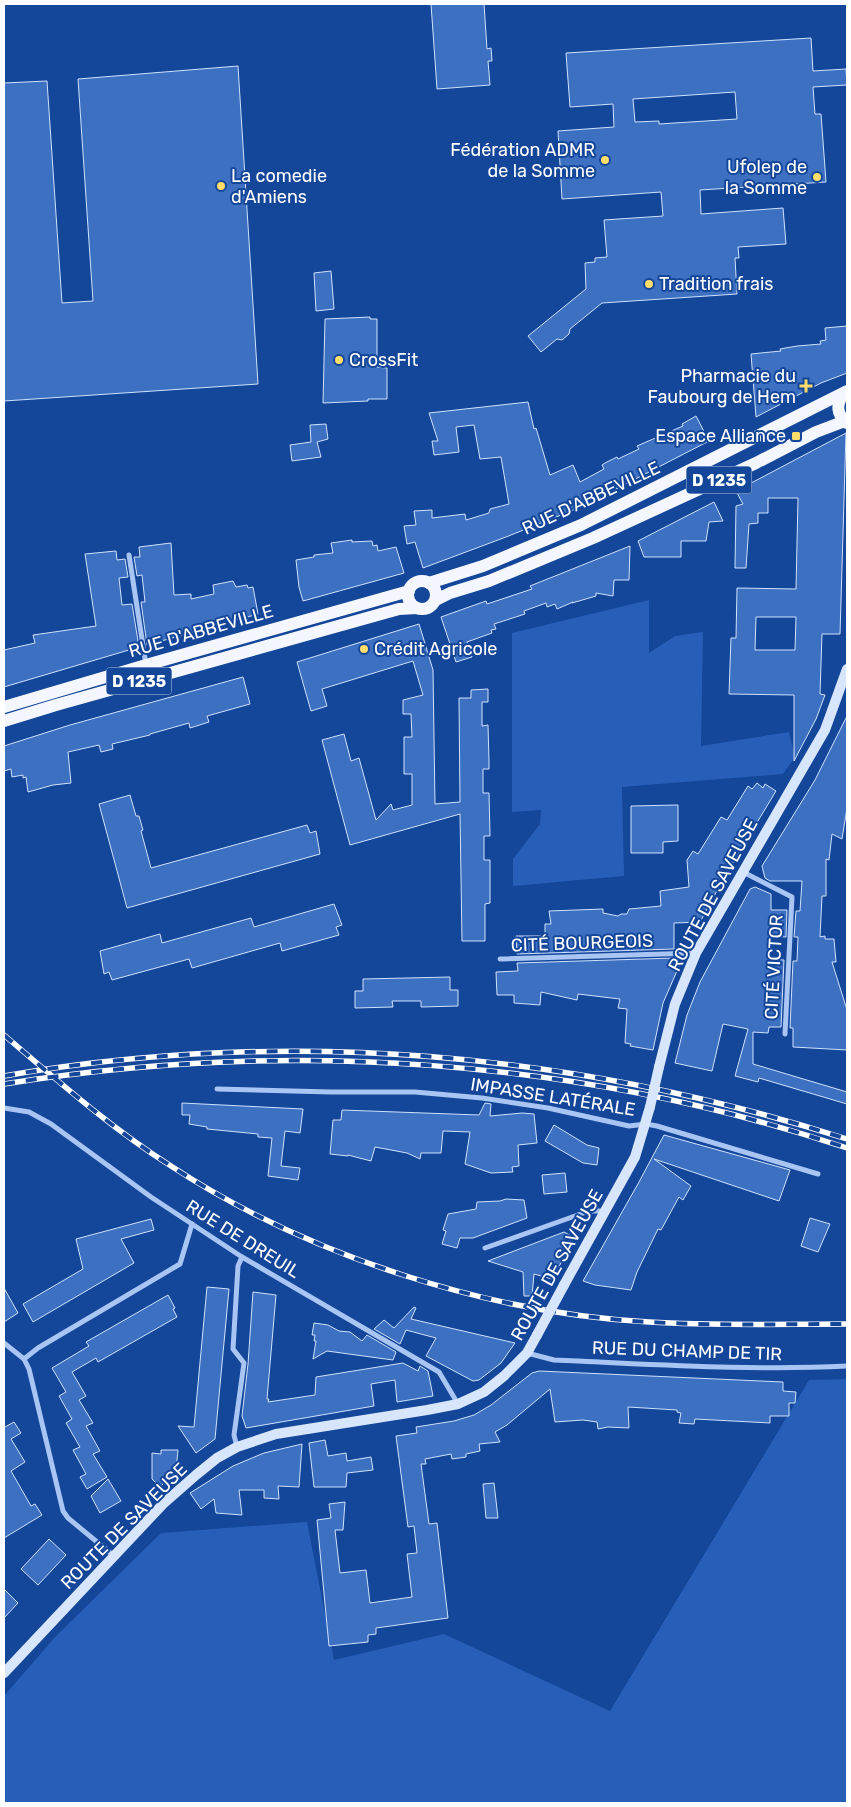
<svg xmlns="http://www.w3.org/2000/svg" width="851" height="1807" viewBox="0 0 851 1807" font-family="Rubik,sans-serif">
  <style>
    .green { fill: #275fb8 }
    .building { fill: #3d70c1; stroke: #d0e2fd; fill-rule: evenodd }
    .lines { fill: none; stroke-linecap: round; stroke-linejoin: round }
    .minor { stroke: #a8c5f3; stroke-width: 5 }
    .secondary { stroke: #d7e5fd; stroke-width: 10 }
    .primary { stroke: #f4f7ff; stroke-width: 12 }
    .rail-casing { stroke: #fff; stroke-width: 5.5 }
    .rail { stroke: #14469a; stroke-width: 4; stroke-dasharray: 11; stroke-linecap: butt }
    .secondary-bridge { stroke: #d7e5fd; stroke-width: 10 }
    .poi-dot { fill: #ffdd6a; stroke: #14469a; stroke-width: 2 }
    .labels { text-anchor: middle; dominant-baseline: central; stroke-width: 4; stroke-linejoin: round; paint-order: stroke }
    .shield { fill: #14469a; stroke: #b8c8e1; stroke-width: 1 }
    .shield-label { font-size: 16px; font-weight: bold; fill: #fff }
    .poi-label { font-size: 18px; fill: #fff; stroke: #14469a; text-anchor: end }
    .street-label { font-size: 18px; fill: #fff; stroke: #14469a }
  </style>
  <rect width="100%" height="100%" fill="#14469a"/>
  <!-- green -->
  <g class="green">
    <polygon points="649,600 649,653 675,636 703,632 701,746 789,732 795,757 783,774 622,787 624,876 513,886 513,859 540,824 541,810 512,812 512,633"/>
    <polygon points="847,1379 847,1803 4,1803 4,1696 56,1636 161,1533 307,1522 334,1660 444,1634 610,1711 809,1380"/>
  </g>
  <!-- building -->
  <g class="building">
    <polygon points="431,4 484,4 487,49 491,48 492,61 488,61 490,85 437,89"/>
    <path d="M811,38l2,33 33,-2 1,16 -34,2 2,27h6l5,68 -126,8 1,24 82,-6 3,36 -48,3 1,11h-4l2,36 -135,9 -32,26 -1,5 -7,6 -5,-1 -16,13 -13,-16 58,-47 -1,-26 10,-1v-4l12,-1 -3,-37 59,-4 -2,-24 -99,7 -4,-68 56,-4 -1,-23 -43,3 -4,-54zM735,92l2,27 -78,5v-3l-24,1 -2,-23z"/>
    <polygon points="238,66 258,384 4,401 4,83 47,81 62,303 93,301 78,79"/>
    <polygon points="331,271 334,309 316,311 314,273"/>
    <polygon points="370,317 370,319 377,319 377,367 387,368 387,399 368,399 368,401 323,403 325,319"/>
    <polygon points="847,326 847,373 821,383 756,417 751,354 781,351 780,349 797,346 821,344 820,341 826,340 825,328"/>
    <polygon points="528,402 534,429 536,428 550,475 573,465 580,482 604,469 602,465 605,463 617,457 618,459 639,449 637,446 683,426 682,424 696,416 709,441 581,507 506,537 423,568 415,542 407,544 404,526 416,525 414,511 432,510 432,518 465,514 466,520 489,513 490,509 509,504 501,457 480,459 474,425 456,427 459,452 434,455 432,441 438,441 429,413"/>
    <polygon points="326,424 328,439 317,442 321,457 292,461 290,445 311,442 310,425"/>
    <path d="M846,433l-6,201h-18l-2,60 5,1 -9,24 -22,42v-66l-65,-1 2,-56h5l1,-50 59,1 2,-91h-30v15h-10v10l-9,1 -3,44h-11l1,-62 7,-2 -7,-13zM756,617h40l-1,33h-40z"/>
    <polygon points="714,502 723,521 709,522 706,541 681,541 681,557 644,557 638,541"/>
    <polygon points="352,540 352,542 372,541 373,546 377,545 378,551 396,547 404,573 303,601 299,587 296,560 314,557 314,555 333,553 331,543"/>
    <polygon points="171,543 174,595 191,594 191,599 214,594 213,585 233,581 236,587 247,585 248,588 253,587 258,614 147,645 141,602 145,602 142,575 137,576 134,557 140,557 139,547"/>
    <polygon points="630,546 629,580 614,580 613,596 596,593 596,596 572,603 573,602 557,609 555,604 547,607 546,603 524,611 525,614 494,624 496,629 491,630 492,633 467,642 472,657 456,662 441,617 486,601 487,604 532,589 530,586"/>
    <polygon points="116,551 117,560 125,559 128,577 119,578 122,605 132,604 139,647 4,687 4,650 35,643 33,635 96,626 85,554"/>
    <polygon points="419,624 433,670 435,804 460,802 459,698 471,698 471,690 488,689 488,702 482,702 482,726 488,725 489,761 489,769 483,769 483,793 489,793 490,836 484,836 484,860 490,860 490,903 485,904 485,941 462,941 460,814 350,845 322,740 344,734 351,761 359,758 376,820 391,804 393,810 412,805 412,774 404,774 404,737 412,737 411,714 403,714 403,700 423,695 413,661 322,689 327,706 311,711 297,662"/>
    <polygon points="243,677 250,704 207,716 209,722 190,728 189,723 150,734 150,735 112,744 113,749 101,752 99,745 68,752 71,783 53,785 28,792 26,777 23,778 23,775 12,777 11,769 4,771 4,746 70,725"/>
    <polygon points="847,716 847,808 842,839 832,834 829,860 826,859 826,896 822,896 820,937 825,936 825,939 834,939 836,962 832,962 847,1010 847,1050 793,1047 793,1028 790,1028 793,961 797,961 798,937 794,937 796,911 800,911 802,881 770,881 765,878 762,866 815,780"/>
    <polygon points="757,783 763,788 765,784 776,791 726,874 700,922 674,923 674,949 517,954 516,936 545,936 545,924 551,924 549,911 603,909 603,913 618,916 621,914 627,914 629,909 661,906 660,891 689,887 687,860 693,851 698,854 721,817 727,820 748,786 752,789"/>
    <polygon points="130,795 136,816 139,816 143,830 141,831 151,868 307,825 310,833 316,831 320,854 127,908 99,804"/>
    <polygon points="678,805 678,841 663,842 663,853 631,853 631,806"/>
    <polygon points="755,887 771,894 771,910 787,910 786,937 770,936 770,959 784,960 781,1027 769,1027 768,1033 753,1032 753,1064 847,1092 847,1104 759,1078 758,1082 735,1076 748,1029 723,1024 712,1071 675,1063 687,1015 700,982 750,889"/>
    <polygon points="334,904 342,925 336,927 339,935 282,951 280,943 192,968 189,959 112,980 109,972 104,974 100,951 160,934 162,943 251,918 254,927"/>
    <polygon points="675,958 675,964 680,964 663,1003 653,1050 630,1046 631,1044 625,1043 627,1009 618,1008 620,999 578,994 577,1000 541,992 540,1005 514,1003 514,995 497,995 496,972 518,971 517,963"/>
    <polygon points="450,977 450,990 458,990 458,1006 421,1007 421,1001 392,1001 393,1007 355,1008 355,991 363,991 363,979"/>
    <polygon points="182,1103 303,1109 300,1133 285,1131 281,1166 300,1168 298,1180 268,1176 272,1138 258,1137 258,1134 207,1129 207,1127 189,1124 190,1115 182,1115"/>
    <polygon points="485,1103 491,1104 490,1116 522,1113 534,1114 537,1143 518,1145 519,1166 512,1167 513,1172 491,1173 465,1164 470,1132 443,1131 441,1153 421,1153 420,1159 407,1153 375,1147 371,1161 348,1155 348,1156 330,1154 333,1120 341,1120 342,1110 479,1115"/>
    <polygon points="554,1125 587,1145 599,1148 597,1165 583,1163 545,1141"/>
    <polygon points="664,1135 790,1170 779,1201 654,1159 691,1186 683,1200 679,1197 661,1230 658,1229 637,1272 631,1290 595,1285 583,1281 639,1182"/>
    <polygon points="565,1173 567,1192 544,1194 542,1175"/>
    <polygon points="506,1199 524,1200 527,1218 473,1238 460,1238 457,1248 442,1244 446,1231 443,1230 448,1214 476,1209 477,1202 500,1201"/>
    <polygon points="810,1218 830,1224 818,1252 801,1246"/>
    <polygon points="151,1219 154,1230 121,1239 134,1263 33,1322 23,1304 83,1269 76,1239"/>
    <polygon points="564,1232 575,1238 552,1279 534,1274 532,1296 524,1296 523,1272 488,1261"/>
    <polygon points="207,1287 229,1289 215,1439 196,1453 178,1426 194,1427"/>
    <polygon points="4,1288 18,1313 4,1322"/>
    <polygon points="253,1292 276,1295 267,1399 269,1399 268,1402 315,1395 316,1377 403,1363 418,1371 420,1366 428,1371 433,1396 397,1402 395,1380 371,1384 374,1406 246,1428 242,1416 248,1364"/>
    <polygon points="168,1295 175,1308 173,1309 177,1317 98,1362 96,1358 72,1372 86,1396 79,1400 93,1423 86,1426 100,1451 93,1454 107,1477 87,1489 80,1477 86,1474 73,1450 80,1447 66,1423 72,1419 59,1396 66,1392 52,1368 89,1346 86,1342"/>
    <polygon points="414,1307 416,1308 411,1319 515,1343 501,1363 479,1380 473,1381 426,1356 436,1338 406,1330 400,1344 374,1329 384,1320 394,1328"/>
    <polygon points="314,1323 328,1325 339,1331 350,1332 362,1341 367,1335 396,1352 393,1360 327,1351 313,1359 316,1341 314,1341 315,1335 312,1335"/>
    <polygon points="539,1371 783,1382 783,1391 796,1392 795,1403 789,1403 789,1416 770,1416 770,1423 695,1419 694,1424 679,1423 681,1413 677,1412 677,1410 628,1407 629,1428 608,1427 598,1429 597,1422 583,1420 555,1422 550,1389 507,1425 495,1432 500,1442 479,1444 480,1451 466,1454 466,1457 452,1459 451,1454 425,1459 426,1464 421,1464 429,1524 437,1523 448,1618 376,1628 376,1634 368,1635 368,1642 329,1646 317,1520 331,1518 329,1504 345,1502 343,1530 335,1530 340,1573 366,1570 370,1603 412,1597 407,1554 417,1553 414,1526 408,1527 396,1436 417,1433 416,1427 454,1421 474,1415 491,1405 532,1373"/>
    <polygon points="14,1422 21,1433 11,1439 25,1462 11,1471 31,1506 35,1504 42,1515 4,1538 4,1426 5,1427"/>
    <polygon points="325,1440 328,1456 346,1453 347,1461 371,1457 373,1470 347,1473 346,1487 314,1487 309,1443"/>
    <polygon points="302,1444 299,1487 278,1486 279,1499 264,1498 264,1490 239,1490 242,1515 216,1513 214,1499 201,1509 190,1493 233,1466 264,1453"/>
    <polygon points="161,1450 178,1450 176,1471 160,1487 152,1479 152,1453 161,1454"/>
    <polygon points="108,1479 121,1501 100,1513 91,1496"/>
    <polygon points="494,1483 498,1518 486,1518 483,1484"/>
    <polygon points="49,1539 66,1555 38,1585 21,1569"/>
    <polygon points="4,1589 18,1603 4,1618"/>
  </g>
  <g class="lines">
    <!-- minor -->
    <g class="minor">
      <polyline points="129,555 148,678"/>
      <polyline points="743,872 792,897 785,1034"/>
      <polyline points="500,959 696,953"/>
      <polyline points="217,1089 331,1092 415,1092 482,1098 548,1108 629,1126 646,1124 657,1126 818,1174"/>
      <polyline points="4,1108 29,1112 51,1124 151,1197 242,1257 439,1372 458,1404"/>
      <polyline points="485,1248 589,1211 605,1211"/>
      <polyline points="4,1343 24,1359 29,1369 63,1511 68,1518 114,1556"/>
      <path d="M527,1353l27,7c98,4 196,11 293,6"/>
      <polyline points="24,1359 38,1348 180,1264 192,1224"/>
      <polyline points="237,1447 234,1435 244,1363 233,1349 238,1266 242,1257"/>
    </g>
    <!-- secondary -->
    <g class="secondary">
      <polyline points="659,1067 675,1004 696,953 825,730 847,669"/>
      <polyline points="564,1285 635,1157 650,1107"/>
      <polyline points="4,1673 163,1504 196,1475 217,1458 237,1447 276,1434 427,1410 458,1404 484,1392 504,1376 527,1353 537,1335"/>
    </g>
    <!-- primary -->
    <g class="primary">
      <path d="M844,393c-8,11 -8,21 3,30"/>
      <circle cx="422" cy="595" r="14"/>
      <polyline points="429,583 483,566 581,525 847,391"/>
      <polyline points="436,600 450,593 489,581 593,538 756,463 816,432 845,421"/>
      <polyline points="4,707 146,665 409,591"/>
      <polyline points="4,721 56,705 399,609 417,608"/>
    </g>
    <defs>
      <g id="rail">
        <path d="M4,1035c54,46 107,93 167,131 136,89 315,147 478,156 66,4 132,2 198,2"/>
        <path d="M4,1076c284,-49 569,-24 843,63"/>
        <path d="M4,1084c282,-45 572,-26 843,64"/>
      </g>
    </defs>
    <!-- rail casing -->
    <use href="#rail" class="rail-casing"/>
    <!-- rail -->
    <use href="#rail" class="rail"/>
    <!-- secondary-bridge -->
    <g class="secondary-bridge">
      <polyline points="650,1107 659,1067"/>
      <polyline points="537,1335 564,1285"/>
    </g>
  </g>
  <!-- markers -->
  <g class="poi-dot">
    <circle cx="605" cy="160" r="5"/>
    <circle cx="817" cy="177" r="5"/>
    <circle cx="221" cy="186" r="5"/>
    <circle cx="649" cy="284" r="5"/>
    <circle cx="339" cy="360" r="5"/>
    <path d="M803.5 378.5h5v5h5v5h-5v5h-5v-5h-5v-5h5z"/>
    <rect x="791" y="431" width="10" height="10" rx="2.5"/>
    <circle cx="364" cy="649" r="5"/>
  </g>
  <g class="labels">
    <!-- shield labels -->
    <g class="shield">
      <rect x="686.5" y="466.5" width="65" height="27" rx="4"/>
      <rect x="106.5" y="667.5" width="65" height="27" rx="4"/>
    </g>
    <g class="shield-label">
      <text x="719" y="480">D 1235</text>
      <text x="139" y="681">D 1235</text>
    </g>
    <!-- poi labels -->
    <g class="poi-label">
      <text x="595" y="150">Fédération ADMR<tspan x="595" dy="21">de la Somme</tspan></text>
      <text x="807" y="167">Ufolep de<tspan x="807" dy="21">la Somme</tspan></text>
      <text x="231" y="176" text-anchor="start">La comedie<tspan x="231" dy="21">d'Amiens</tspan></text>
      <text x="659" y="284" text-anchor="start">Tradition frais</text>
      <text x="349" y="360" text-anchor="start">CrossFit</text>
      <text x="796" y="376">Pharmacie du<tspan x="796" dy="21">Faubourg de Hem</tspan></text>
      <text x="786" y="436">Espace Alliance</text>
      <text x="374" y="649" text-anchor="start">Crédit Agricole</text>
    </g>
    <!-- street labels -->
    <g class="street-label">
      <text transform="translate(591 498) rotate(-25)">RUE D'ABBEVILLE</text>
      <text transform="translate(201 631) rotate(-16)">RUE D'ABBEVILLE</text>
      <text transform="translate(713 895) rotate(-62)">ROUTE DE SAVEUSE</text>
      <text transform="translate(582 943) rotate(-2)">CITÉ BOURGEOIS</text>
      <text transform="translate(774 967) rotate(-87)">CITÉ VICTOR</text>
      <text transform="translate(553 1097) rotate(9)">IMPASSE LATÉRALE</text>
      <text transform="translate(243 1239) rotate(32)">RUE DE DREUIL</text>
      <text transform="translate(557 1265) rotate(-61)">ROUTE DE SAVEUSE</text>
      <text transform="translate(687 1351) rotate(2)">RUE DU CHAMP DE TIR</text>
      <text transform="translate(124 1526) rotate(-45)">ROUTE DE SAVEUSE</text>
    </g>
  </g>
  <!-- border -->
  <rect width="851" height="1807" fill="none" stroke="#ffffff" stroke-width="10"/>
</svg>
